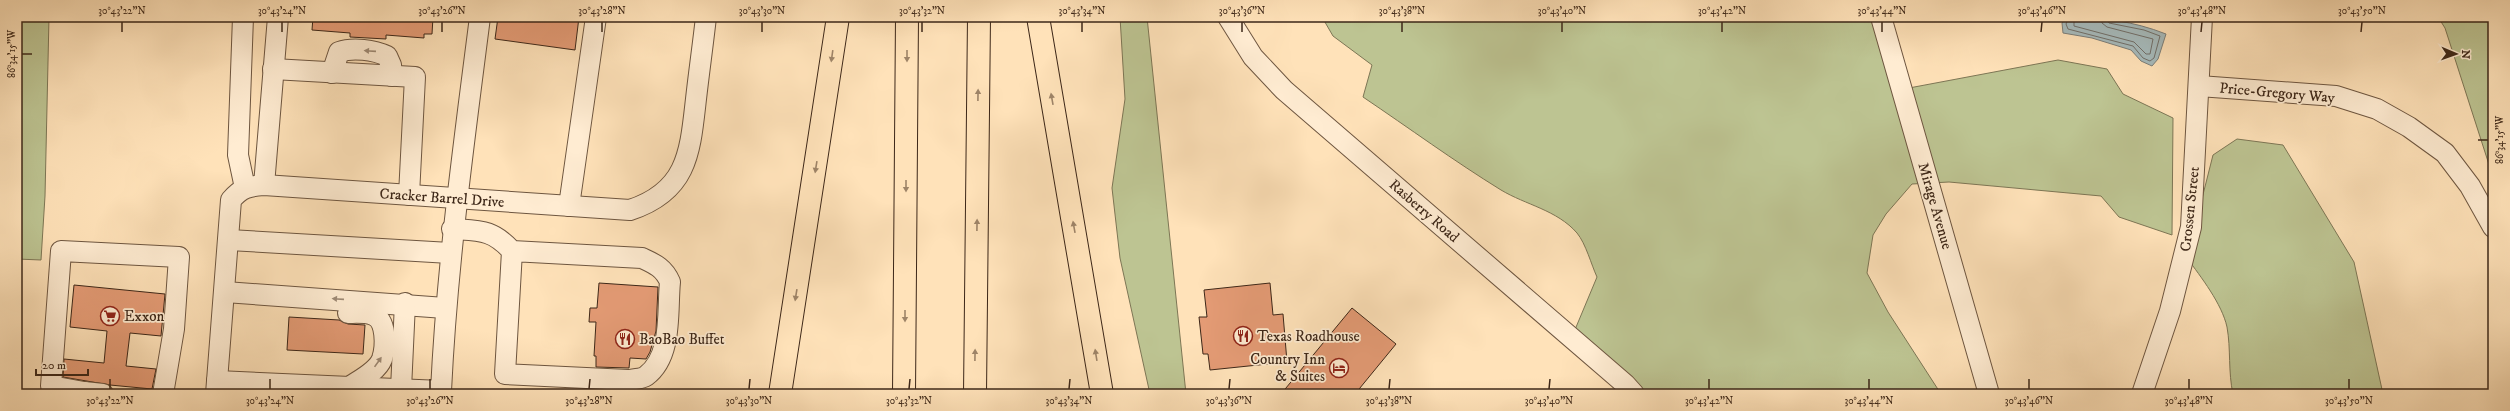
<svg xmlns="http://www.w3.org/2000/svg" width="2510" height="411" viewBox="0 0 2510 411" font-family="'IM FELL DW Pica',serif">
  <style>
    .green { fill: #bdc492; stroke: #7d7655 }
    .water { fill: #a6babb; stroke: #7c7f7a }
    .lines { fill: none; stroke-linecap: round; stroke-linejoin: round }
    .shore { stroke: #72706a; stroke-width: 1 }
    .building { fill: #e49b75; stroke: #3d2718 }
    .minor-casing { stroke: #6e5640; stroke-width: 22 }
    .highway-casing { stroke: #3d2718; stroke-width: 24 }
    .minor { stroke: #ffecd2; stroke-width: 20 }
    .highway { stroke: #ffe2b9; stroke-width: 22 }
    .oneway { fill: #9e8a75 }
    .oneway2 { fill: #9e8468 }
    .ticks { fill: none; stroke: #3d2718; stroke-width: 1.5 }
    .labels { text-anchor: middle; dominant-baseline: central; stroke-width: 3.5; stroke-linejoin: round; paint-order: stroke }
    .street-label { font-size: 15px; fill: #3d2718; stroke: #ffecd2 }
    .poi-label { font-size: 15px; fill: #3d2718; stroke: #ffecd2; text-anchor: start }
    .neatline { fill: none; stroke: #3d2718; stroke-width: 1.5 }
    .ticks-label { font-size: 10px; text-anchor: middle; fill: #3d2718 }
  </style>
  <rect width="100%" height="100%" fill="#ffe2b9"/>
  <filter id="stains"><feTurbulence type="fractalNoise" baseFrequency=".005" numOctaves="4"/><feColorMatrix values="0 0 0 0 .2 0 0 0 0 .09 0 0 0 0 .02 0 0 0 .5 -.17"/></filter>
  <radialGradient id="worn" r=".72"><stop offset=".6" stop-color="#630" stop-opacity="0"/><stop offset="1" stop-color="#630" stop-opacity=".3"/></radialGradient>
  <!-- green -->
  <g class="green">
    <polygon points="17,17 49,17 45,196 41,260 17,259"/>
    <polygon points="1120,17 1147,17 1186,394 1150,394 1120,258 1112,188 1125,99"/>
    <path d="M1322,17h566l21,71 149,-28 49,9 16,25 50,24 -1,117 -53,-18 -18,-21 -152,-14 -37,2 -26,30 -13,21 -6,38 21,39 53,82h-293l-74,-62 23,-55c-6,-13 -11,-33 -20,-44 -20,-23 -51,-28 -76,-43 -47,-29 -92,-62 -138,-93l9,-32 -39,-29z"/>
    <polygon points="2438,17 2493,17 2493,177 2445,28"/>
    <path d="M2237,139l46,6 71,117 29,132h-150c-5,-22 -2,-45 -6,-67 -5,-23 -26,-50 -40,-69l26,-103z"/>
  </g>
  <!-- water -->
  <path class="water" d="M2066,17c35,0 67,4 100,17l-8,25 -6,7 -11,-5 -10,-11 -39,-12 -29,-5 -1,-10z"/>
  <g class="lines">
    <!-- shore -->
    <g class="shore">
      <polyline points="2069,17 2066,24 2068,29 2133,46 2143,58 2150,61 2154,58 2160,36 2144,30 2109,23 2106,17"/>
      <polyline points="2074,17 2074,26 2134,42 2146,54 2150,54 2153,39 2107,27 2102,23 2101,17"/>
    </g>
  </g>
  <!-- building -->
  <g class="building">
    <polygon points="313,17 433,17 432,34 424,34 424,38 386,35 386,39 350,37 350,33 312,30"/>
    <polygon points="498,17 579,17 575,50 495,39"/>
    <polygon points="599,283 658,287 656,331 650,352 646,359 630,358 629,368 596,367 596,356 594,356 596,322 589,322 590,308 597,308"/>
    <polygon points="1270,283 1273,315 1283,314 1287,362 1210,370 1208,354 1203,354 1199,317 1207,317 1204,290"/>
    <polygon points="74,285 165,294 161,336 130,333 126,366 156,369 152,389 110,385 63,377 64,359 104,363 107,331 70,327"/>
    <polygon points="1352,308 1396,344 1355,394 1281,394"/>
    <polygon points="289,317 339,320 348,324 365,325 363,354 287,350"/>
  </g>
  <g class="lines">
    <defs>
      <g id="minor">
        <polyline points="243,17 238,155 245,188"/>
        <polyline points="1228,17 1253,57 1284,90 1625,384 1634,394"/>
        <polyline points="1881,17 1989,394"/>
        <polyline points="273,69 415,77 409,195"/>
        <path d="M332,73l7,-21c14,-5 35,-2 48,4l4,9 1,11"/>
        <polyline points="2199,86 2336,96 2377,109 2409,127 2445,153 2470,186 2493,227"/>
        <polyline points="264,185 278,17"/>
        <polyline points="569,206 596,17"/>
        <path d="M452,229c28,2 40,0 60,22l-7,123 123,6c6,-1 14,-1 18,-4 27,-20 21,-65 24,-94 -6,-14 -15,-18 -28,-24l-130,-7"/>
        <polyline points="229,240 450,253"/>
        <polyline points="225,292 445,308"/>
        <path d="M348,313c7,0 18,-1 25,2 14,5 13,32 9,44 -5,13 -23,21 -33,28"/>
        <path d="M217,381l224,10c6,-126 23,-249 39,-374"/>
        <polyline points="401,389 405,303"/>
        <polyline points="84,392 103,394"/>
        <polyline points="83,394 84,392 51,386 61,251 179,257 174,329 163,394"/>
        <path d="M216,394l15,-194c10,-12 18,-14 33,-15l366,25c58,-19 60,-58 66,-111 3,-27 7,-55 10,-82"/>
        <polyline points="2142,394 2170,311 2191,227 2202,17"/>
      </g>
      <g id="highway">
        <polyline points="1038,17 1102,394"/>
        <polyline points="780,394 838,17"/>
        <polyline points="904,394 907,17"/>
        <polyline points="975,394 979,17"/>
      </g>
    </defs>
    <!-- minor casing -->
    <use href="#minor" class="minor-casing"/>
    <!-- highway casing -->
    <use href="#highway" class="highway-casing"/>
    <!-- minor -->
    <use href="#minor" class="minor"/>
    <!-- highway -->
    <use href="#highway" class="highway"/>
  </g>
  <!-- one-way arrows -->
  <defs><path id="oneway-solid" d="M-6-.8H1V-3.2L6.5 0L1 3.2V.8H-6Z"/></defs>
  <g class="oneway">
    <use href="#oneway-solid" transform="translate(370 51) rotate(-176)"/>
    <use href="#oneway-solid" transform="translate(338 299) rotate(-176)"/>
    <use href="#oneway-solid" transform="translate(378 362) rotate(-55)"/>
  </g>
  <g class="oneway2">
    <use href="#oneway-solid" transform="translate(832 56) rotate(98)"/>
    <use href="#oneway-solid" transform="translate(907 56) rotate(90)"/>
    <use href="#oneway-solid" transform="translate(978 95) rotate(-89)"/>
    <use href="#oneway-solid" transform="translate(1052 99) rotate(-100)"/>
    <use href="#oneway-solid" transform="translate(816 167) rotate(99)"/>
    <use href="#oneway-solid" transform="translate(906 186) rotate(90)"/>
    <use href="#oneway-solid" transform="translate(977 225) rotate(-89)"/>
    <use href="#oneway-solid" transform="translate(1074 227) rotate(-100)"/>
    <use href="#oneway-solid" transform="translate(796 295) rotate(99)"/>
    <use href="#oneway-solid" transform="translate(905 316) rotate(90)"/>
    <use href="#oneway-solid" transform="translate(975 355) rotate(-89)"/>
    <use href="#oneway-solid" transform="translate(1096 355) rotate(-99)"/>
  </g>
  <!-- ticks -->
  <path class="ticks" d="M122,32v-10M282,32v-10M442,32v-10M602,32v-10M762,32v-10M922,32v-10M1082,32v-10M1242,32v-10M1402,32v-10M1562,32v-10M1722,32v-10M1882,32v-10M2041,32l1,-10M2201,32l1,-10M2361,32l1,-10M22,54h10M2478,140h10M110,389v-10M270,389v-10M430,389v-10M589,389l1,-10M749,389l1,-10M909,389l1,-10M1069,389l1,-10M1229,389l1,-10M1389,389l1,-10M1549,389l1,-10M1709,389v-10M1869,389v-10M2029,389v-10M2189,389v-10M2349,389v-10"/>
  <!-- icons -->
  <defs>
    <symbol id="supermarket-ring" viewBox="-11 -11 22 22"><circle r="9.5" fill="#ffecd2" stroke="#8f2418" stroke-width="1.5"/><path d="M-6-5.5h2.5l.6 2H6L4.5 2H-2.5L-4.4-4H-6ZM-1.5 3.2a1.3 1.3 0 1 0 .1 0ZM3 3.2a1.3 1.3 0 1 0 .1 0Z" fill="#8f2418"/></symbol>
    <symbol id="restaurant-ring" viewBox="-11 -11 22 22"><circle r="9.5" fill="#ffecd2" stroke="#8f2418" stroke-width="1.5"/><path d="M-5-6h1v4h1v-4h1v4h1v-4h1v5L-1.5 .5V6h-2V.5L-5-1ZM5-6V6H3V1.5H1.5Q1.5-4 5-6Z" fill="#8f2418"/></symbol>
    <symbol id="hotel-ring" viewBox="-11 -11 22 22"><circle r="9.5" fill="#ffecd2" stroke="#8f2418" stroke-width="1.5"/><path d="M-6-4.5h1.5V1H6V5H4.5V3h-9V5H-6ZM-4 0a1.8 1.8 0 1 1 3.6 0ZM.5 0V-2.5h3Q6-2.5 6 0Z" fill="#8f2418"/></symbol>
  </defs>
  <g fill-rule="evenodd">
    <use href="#supermarket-ring" x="99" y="305" width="22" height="22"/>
    <use href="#restaurant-ring" x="1232" y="325" width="22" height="22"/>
    <use href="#restaurant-ring" x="614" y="328" width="22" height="22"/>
    <use href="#hotel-ring" x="1328" y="357" width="22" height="22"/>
  </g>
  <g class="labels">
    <!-- street labels -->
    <g class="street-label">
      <text transform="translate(2277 93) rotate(5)">Price-Gregory Way</text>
      <text transform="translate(442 198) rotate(4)">Cracker Barrel Drive</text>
      <text transform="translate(1935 206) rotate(74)">Mirage Avenue</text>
      <text transform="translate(2190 209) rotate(-84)">Crossen Street</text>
      <text transform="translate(1424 211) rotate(41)">Rasberry Road</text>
    </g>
    <!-- poi labels -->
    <g class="poi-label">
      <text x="124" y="316">Exxon</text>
      <text x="1257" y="336">Texas Roadhouse</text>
      <text x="639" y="339">BaoBao Buffet</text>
      <text x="1325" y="359" text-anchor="end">Country Inn<tspan x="1325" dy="17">&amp; Suites</tspan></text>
    </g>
  </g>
  <!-- margin -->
  <rect width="2510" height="411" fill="none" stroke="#ffe2b9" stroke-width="44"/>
  <!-- north arrow -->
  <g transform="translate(2456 54) rotate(92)" stroke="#ffecd2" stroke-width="3" paint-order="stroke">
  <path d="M0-3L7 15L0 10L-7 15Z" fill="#3d2718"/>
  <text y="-6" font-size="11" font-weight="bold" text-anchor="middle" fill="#3d2718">N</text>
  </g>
  <!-- scale -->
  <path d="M36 369v6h52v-6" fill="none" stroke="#3d2718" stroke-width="2"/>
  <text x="42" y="369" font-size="12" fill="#3d2718" stroke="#ffecd2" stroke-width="3" paint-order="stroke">20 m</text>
  <rect x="22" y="22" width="2466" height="367" class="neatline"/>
  <g class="ticks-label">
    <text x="122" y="14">30°43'22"N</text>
    <text x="282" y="14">30°43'24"N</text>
    <text x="442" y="14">30°43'26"N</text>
    <text x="602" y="14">30°43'28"N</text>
    <text x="762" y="14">30°43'30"N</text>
    <text x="922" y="14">30°43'32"N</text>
    <text x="1082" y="14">30°43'34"N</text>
    <text x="1242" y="14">30°43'36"N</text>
    <text x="1402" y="14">30°43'38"N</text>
    <text x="1562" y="14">30°43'40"N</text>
    <text x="1722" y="14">30°43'42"N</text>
    <text x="1882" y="14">30°43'44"N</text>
    <text x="2042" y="14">30°43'46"N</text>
    <text x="2202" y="14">30°43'48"N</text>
    <text x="2362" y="14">30°43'50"N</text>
    <text transform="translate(11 54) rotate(-90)" y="4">86°34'15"W</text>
    <text transform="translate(2499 140) rotate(-90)" y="4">86°34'15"W</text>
    <text x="110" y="404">30°43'22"N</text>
    <text x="270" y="404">30°43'24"N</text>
    <text x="430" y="404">30°43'26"N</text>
    <text x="589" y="404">30°43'28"N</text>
    <text x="749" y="404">30°43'30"N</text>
    <text x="909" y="404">30°43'32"N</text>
    <text x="1069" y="404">30°43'34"N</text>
    <text x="1229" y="404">30°43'36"N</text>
    <text x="1389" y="404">30°43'38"N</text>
    <text x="1549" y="404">30°43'40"N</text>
    <text x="1709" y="404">30°43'42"N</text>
    <text x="1869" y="404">30°43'44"N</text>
    <text x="2029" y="404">30°43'46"N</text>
    <text x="2189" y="404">30°43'48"N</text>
    <text x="2349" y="404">30°43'50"N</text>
  </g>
  <rect width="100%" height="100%" filter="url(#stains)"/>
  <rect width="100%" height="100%" fill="url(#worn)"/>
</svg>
